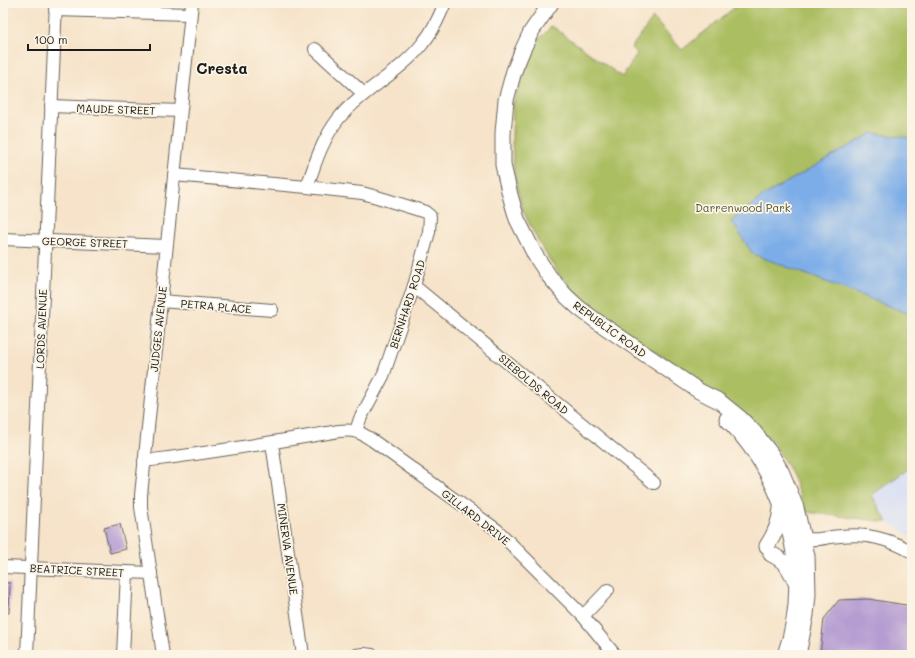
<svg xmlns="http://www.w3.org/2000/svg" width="915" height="658" viewBox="0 0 915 658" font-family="Mali,sans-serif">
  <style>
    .built { fill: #d0daf9 }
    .green { fill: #abbe62; stroke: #646d3f }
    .water { fill: #7dade8; stroke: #4c6482 }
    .building { fill: #b59dd2 }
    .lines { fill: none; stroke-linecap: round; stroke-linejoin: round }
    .minor-casing { stroke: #686259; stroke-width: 14 }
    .major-casing { stroke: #686259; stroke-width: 17 }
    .minor { stroke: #fff; stroke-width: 12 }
    .major { stroke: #fff; stroke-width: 15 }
    .labels { text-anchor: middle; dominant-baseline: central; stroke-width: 3.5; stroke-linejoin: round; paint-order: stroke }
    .street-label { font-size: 11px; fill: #1c1c1c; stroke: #fcf5e5 }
    .park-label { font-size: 11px; fill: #4e5534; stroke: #fcf5e5 }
    .district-label { font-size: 15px; font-weight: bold; fill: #1c1c1c; stroke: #fcf5e5 }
  </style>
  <rect width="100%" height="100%" fill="#fcf5e5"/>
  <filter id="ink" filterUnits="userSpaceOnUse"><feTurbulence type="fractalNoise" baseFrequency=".025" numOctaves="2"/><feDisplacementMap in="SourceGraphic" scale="8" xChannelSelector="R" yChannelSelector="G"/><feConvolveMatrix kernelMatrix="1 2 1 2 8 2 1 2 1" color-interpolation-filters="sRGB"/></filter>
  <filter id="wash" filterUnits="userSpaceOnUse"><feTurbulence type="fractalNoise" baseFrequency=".012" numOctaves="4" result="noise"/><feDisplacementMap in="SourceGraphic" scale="16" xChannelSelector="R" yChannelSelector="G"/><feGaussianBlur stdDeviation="0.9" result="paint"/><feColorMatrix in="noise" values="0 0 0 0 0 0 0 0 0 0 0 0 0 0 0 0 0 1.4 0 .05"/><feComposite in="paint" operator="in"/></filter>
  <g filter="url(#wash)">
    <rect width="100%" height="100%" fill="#f6e3c9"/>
    <!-- built -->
    <polygon class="built" points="912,466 912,537 887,522 872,495"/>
    <!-- green -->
    <polygon class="green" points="740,3 912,3 912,466 872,495 887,522 806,512 792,475 774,443 744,414 608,319 583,300 559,274 539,243 523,211 514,175 512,141 513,103 523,71 536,42 552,26 622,77 637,54 631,48 653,18 682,50"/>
    <!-- water -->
    <polygon class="water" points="872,133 912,138 912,315 753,254 731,221 763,196"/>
    <g id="blocks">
      <!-- building -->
      <g class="building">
        <polygon points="120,524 126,549 110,553 104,528"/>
        <polygon points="3,583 10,583 9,613 3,613"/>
        <polygon points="868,599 912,606 912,655 820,655 824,619 839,600"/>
      </g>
    </g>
  </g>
  <g filter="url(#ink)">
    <use href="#blocks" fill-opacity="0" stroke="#686259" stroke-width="1"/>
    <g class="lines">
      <defs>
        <g id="minor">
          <polyline points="55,10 190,14"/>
          <polyline points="315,49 364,94"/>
          <polyline points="51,106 180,111"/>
          <polyline points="174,175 307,187 362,193 377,197 416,209 425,212 430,216 429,232 414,286 383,376 360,419 356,431"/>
          <path d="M307,187c8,-24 16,-49 32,-69 24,-29 61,-45 84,-75 10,-12 16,-26 22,-40"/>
          <polyline points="3,239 166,246"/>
          <polyline points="414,286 654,483"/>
          <polyline points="161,301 272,310"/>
          <polyline points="272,443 303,655"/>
          <path d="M144,461c66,-8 131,-19 195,-30 15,-2 21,1 33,9l125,90 86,86 32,39"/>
          <path d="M795,541c8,-2 16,-2 24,-2 8,-1 15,-3 22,-3 25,-3 49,3 71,16"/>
          <polyline points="3,567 151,573"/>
          <polyline points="583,616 608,590"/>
          <polyline points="27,655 56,3"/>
          <polyline points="123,655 127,573"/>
          <polyline points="163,655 141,507 141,495 192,3"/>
          <polyline points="356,655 364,654 372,655"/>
        </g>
        <g id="major">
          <polyline points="551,3 531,32 523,49 514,71 506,100 503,133 503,165 510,195 517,219 535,255 549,276 566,296 579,308 595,320 699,391 719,401 740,418 754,432 771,454 781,471 789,490 796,508 807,556 808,594 806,615 798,655"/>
          <path d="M727,419c59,60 87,154 58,236"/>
          <path d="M767,546c8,-12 13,-24 14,-38"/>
          <path d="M771,554c14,7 18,13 24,27"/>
        </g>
      </defs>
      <!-- minor casing -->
      <use href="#minor" class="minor-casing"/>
      <!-- major casing -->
      <use href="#major" class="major-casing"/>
      <!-- minor -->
      <use href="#minor" class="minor"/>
      <!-- major -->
      <use href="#major" class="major"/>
    </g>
  </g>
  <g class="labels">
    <!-- street labels -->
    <g class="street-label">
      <text transform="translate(116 109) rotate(2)">MAUDE STREET</text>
      <text transform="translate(85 242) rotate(2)">GEORGE STREET</text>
      <text transform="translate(407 304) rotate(-72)">BERNHARD ROAD</text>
      <text transform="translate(216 306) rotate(5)">PETRA PLACE</text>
      <text transform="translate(41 329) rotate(-88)">LORDS AVENUE</text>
      <text transform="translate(158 329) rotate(-84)">JUDGES AVENUE</text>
      <text transform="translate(610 329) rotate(36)">REPUBLIC ROAD</text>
      <text transform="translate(534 384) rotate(40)">SIEBOLDS ROAD</text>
      <text transform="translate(476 517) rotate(38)">GILLARD DRIVE</text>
      <text transform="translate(288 549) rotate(82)">MINERVA AVENUE</text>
      <text transform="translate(77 570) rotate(3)">BEATRICE STREET</text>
    </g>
    <!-- park labels -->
    <g class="park-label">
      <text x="743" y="207">Darrenwood Park</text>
    </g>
    <!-- district labels -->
    <g class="district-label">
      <text x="222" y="68">Cresta</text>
    </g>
  </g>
  <!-- margin -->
  <rect width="915" height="658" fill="none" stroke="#fcf5e5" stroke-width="16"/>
  <!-- scale -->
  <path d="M28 44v6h122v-6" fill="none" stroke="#1c1c1c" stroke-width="2"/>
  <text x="34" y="44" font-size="12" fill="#1c1c1c" stroke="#fcf5e5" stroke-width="3" paint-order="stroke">100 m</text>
</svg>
